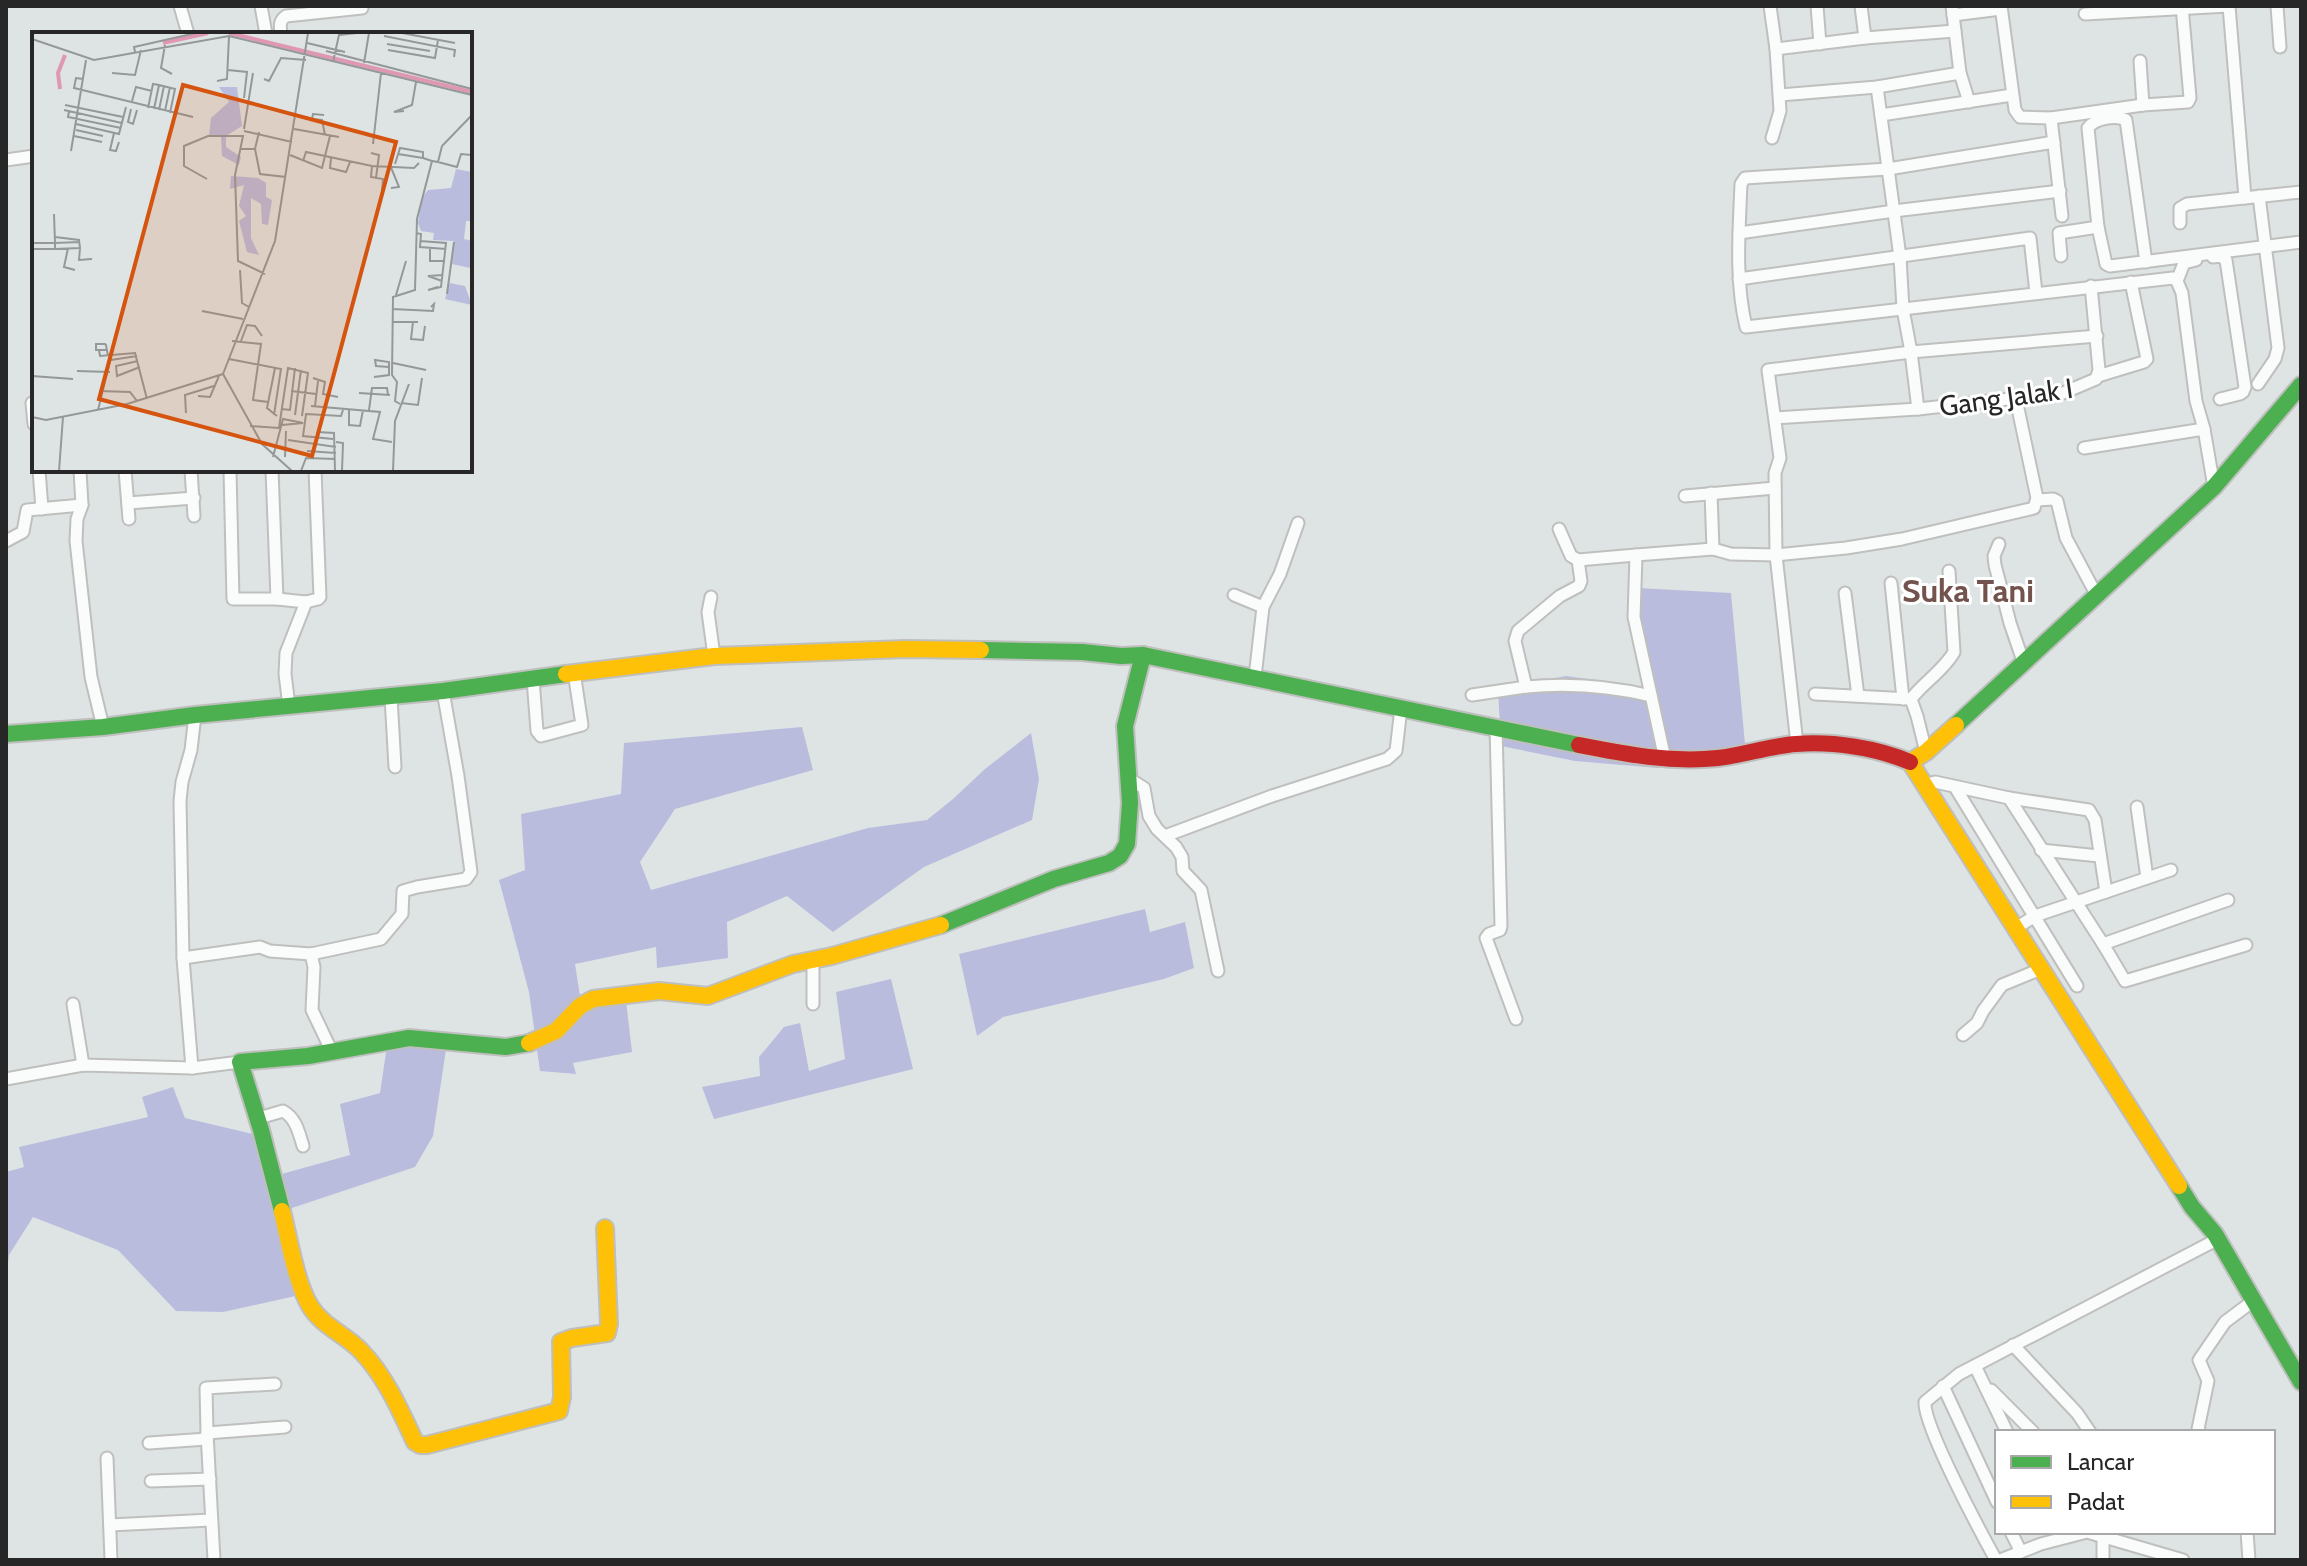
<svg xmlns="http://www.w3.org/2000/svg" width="2307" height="1566" viewBox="0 0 2307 1566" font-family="Cabin,sans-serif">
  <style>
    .green { fill: #babcde }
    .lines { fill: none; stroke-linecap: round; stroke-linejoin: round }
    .street-casing { stroke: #bfbfbe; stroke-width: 15 }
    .fast-casing { stroke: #bfbfbe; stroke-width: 20 }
    .slow-casing { stroke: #bfbfbe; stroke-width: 20 }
    .jam-casing { stroke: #bfbfbe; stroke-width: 20 }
    .street { stroke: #fafbfb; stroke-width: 11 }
    .fast { stroke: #4caf50; stroke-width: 16 }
    .slow { stroke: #ffc107; stroke-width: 16 }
    .jam { stroke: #c62828; stroke-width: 16 }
    .labels { text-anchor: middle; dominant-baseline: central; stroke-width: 6; stroke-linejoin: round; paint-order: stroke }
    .street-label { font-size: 28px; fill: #272727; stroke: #fff }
    .quarter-label { font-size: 32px; font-weight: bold; fill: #73534d; stroke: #fff }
    .inset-river { fill: none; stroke: #e097b4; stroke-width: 4 }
    .inset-road { fill: none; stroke: #959898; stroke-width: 2 }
    .view { fill: #d5540f; fill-opacity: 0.15; stroke: #d5540f; stroke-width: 4 }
    .inset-edge { fill: none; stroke: #272727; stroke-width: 4 }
  </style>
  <rect width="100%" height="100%" fill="#dee4e4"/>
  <!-- green -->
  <g class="green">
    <polygon points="1637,588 1731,593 1745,744 1658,768 1575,761 1501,746 1498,688 1566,676 1645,687 1636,631"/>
    <polygon points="802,727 813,770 675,809 640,862 651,890 868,828 927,820 953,799 985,769 1031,733 1039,779 1032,820 924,867 833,932 787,896 727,922 728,958 657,968 656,947 575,964 580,996 625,992 632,1052 573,1063 576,1074 540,1071 529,992 499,880 525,870 521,814 621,794 624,743"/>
    <polygon points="1145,909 1150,932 1185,922 1194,968 1164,979 1003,1017 977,1036 959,954"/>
    <polygon points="891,979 913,1069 714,1119 702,1087 760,1076 759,1057 784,1027 800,1023 809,1071 845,1059 836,992"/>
    <polygon points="448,1036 433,1136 415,1167 274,1214 300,1295 223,1312 176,1311 118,1250 33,1217 9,1255 6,1279 6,1172 24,1167 19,1147 148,1117 142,1097 173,1087 185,1118 257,1135 271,1177 350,1155 340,1104 380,1093 388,1039"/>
  </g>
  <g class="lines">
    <defs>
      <g id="street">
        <polyline points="180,6 188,34"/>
        <polyline points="261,6 266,34"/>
        <polyline points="1770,6 1776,49"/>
        <polyline points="1817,6 1820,44"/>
        <polyline points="1952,6 1960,73 1969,102"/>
        <polyline points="2001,6 2015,110 2020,117 2051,118 2143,105 2188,102 2190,98 2182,6"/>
        <polyline points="2229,6 2245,198"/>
        <polyline points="2277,6 2280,47"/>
        <polyline points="2085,14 2228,6"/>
        <polyline points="1953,15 2001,9"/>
        <path d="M281,34c-1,-8 -2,-13 5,-18l76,-8"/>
        <polyline points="1865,38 1955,31"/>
        <polyline points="2140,61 2143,105"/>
        <polyline points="1877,87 1900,257 1903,309 1911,352 1918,409"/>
        <polyline points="1780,95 1877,87 1960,73"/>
        <polyline points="1881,115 2012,95"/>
        <polyline points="2051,118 2062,216"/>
        <polyline points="1772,138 1780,111 1776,49 1865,38 1861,6"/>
        <path d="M2054,142l-166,27 -143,9 -4,6c-2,48 -6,97 5,143l427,-49 4,3 5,12 14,108 8,28 10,58"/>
        <polyline points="6,160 34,156"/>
        <polyline points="2180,223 2180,208 2187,204 2301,192"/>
        <polyline points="1739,233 1894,211 2060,191"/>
        <polyline points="2061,256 2059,233 2098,227"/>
        <polyline points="2213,257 2220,256 2226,260 2245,387 2243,392 2240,394 2220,399"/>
        <path d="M2146,262l-20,-142c-10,-5 -31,-2 -38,8l10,99 8,37 4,2 191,-24"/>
        <polyline points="1739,279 2030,238 2036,293"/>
        <polyline points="2177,281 2184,263 2196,260"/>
        <polyline points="2098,376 2144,362 2147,359 2131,282"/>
        <polyline points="2258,384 2275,359 2278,348 2259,196"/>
        <polyline points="32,403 34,424"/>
        <polyline points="1775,418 1918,409 2063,393 2096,379 2099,370 2091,286"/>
        <polyline points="2084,448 2204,429"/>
        <polyline points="39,470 42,509"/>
        <polyline points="80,470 82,505 77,519 76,541 91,677 103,727"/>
        <polyline points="125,470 129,519"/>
        <polyline points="191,470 194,516"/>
        <polyline points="230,470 233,599 277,599 306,602"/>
        <polyline points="272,470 277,599"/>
        <polyline points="1711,493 1713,549"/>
        <polyline points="1685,496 1775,488"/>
        <polyline points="2037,500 2053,499 2057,501 2066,538 2096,594"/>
        <polyline points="128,503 194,498"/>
        <polyline points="1559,529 1571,556 1578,560 1636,555"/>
        <polyline points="6,541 23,532 27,510 82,505"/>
        <polyline points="1999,544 1994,556 1995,565 2010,623 2023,661"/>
        <path d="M1578,560l3,21 -2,5 -19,10 -42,35 -3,10 11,46c42,-4 84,-1 125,9"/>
        <polyline points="1891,583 1903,699"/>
        <polyline points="1845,593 1858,696"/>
        <polyline points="1234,595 1263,607"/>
        <polyline points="711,597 708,612 714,656"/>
        <polyline points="1255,677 1263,607 1280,574 1298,523"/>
        <polyline points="533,679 537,731 541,736 582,725 574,672"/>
        <polyline points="1815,694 1910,699"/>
        <polyline points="1472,695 1526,687"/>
        <polyline points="391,697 395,767"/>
        <polyline points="289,706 285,674 286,653 306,602 318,599 320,597 315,470"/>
        <polyline points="195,715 191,750 182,782 180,801 183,958 192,1068 240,1062"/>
        <polyline points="1496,727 1501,926 1500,930 1489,934 1486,938 1516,1019"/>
        <polyline points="1797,744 1776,555 1775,473 1780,458 1768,370 1911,352 2097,336"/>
        <path d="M1926,752l-9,-36 -6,-17c12,-16 33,-29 43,-47l-5,-81"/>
        <polyline points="1665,759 1634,617 1636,555 1713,549 1731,554 1776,555 1846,548 1902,539 2034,508 2037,498 2016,399"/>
        <polyline points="1128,778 1144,788 1149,816 1157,829 1176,847 1182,857 1183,871 1201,890 1218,971"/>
        <polyline points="1923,785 1935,782 2009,798 2089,810 2095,820 2106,892"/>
        <polyline points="1955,787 2077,986"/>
        <polyline points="2009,798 2103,944 2125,981 2246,945"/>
        <polyline points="2137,807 2147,878"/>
        <polyline points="1165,836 1272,796 1387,759 1396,751 1401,708"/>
        <polyline points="2041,850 2099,856"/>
        <polyline points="2016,928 2035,916 2171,870"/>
        <polyline points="2103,944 2228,900"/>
        <polyline points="311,954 381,939 402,914 403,891 417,887 466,879 471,872 458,776 443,691"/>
        <polyline points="183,958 260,947 270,951 311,954 314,967 312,1010 332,1052"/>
        <polyline points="813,959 813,1004"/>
        <polyline points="73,1004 83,1065"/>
        <polyline points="1963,1035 1977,1023 1983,1011 2002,985 2041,969"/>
        <polyline points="6,1079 83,1065 192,1068"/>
        <path d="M259,1118l24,-7c13,7 16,22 20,35"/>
        <polyline points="2013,1345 2077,1413 2090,1432"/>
        <polyline points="1975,1366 2007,1432"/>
        <polyline points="1943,1386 1997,1502"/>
        <polyline points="1991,1390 2033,1432"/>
        <polyline points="2200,1432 2198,1429 2208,1381 2199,1360 2225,1322 2253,1301"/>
        <polyline points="207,1433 206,1388 275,1384"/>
        <polyline points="149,1443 207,1439"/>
        <polyline points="107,1458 111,1560"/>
        <polyline points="151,1481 210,1479"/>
        <polyline points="110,1525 211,1520"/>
        <polyline points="2011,1532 2021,1552"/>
        <polyline points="2247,1532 2249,1560"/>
        <polyline points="2103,1537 2103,1560"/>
        <polyline points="214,1560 207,1433 285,1427"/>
        <path d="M1996,1560c-15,-27 -73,-135 -71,-158l34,-28 259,-135"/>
        <polyline points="2000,1560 2041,1544 2087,1532 2183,1560"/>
      </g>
      <g id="fast">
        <polyline points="981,650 1082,652 1121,656 1143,655 1579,745"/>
        <polyline points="1956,725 2214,487 2301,385"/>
        <polyline points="6,734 103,727 195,715 443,691 566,674"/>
        <polyline points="941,925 1054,879 1109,863 1120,856 1127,844 1130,803 1125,726 1143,655"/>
        <polyline points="2179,1186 2192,1207 2215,1234 2301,1382"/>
        <polyline points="282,1211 261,1130 240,1062 308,1056 409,1038 506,1047 529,1043"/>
      </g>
      <g id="slow">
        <polyline points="566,674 714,656 905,649 981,650"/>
        <polyline points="1956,725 1926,752 1910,762 2179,1186"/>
        <polyline points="529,1043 556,1031 580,1006 593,999 659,991 708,996 793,964 832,956 941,925"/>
        <path d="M282,1211c7,28 14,72 28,95 12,20 36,29 51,45 25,26 39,59 54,91l5,3h7l132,-34 3,-14 -1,-55 11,-4 35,-5 2,-9 -4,-96"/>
      </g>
      <path id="jam" d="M1579,745c46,9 91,18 139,13 26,-3 52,-12 78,-14 37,-3 81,4 114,18"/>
    </defs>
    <!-- street casing -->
    <use href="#street" class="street-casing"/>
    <!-- fast casing -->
    <use href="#fast" class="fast-casing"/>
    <!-- slow casing -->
    <use href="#slow" class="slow-casing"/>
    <!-- jam casing -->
    <use href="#jam" class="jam-casing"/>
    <!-- street -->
    <use href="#street" class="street"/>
    <!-- fast -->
    <use href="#fast" class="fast"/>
    <!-- slow -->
    <use href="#slow" class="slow"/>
    <!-- jam -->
    <use href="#jam" class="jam"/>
  </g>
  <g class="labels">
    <!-- street labels -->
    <g class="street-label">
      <text transform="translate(2006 397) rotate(-8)">Gang Jalak I</text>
    </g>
    <!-- quarter labels -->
    <g class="quarter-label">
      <text x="1968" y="590">Suka Tani</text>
    </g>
  </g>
  <!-- overview -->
  <g transform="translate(32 32)">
    <rect width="440" height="440" fill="#dee4e4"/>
    <path d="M187,55h18l5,39 -16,10v11l15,10 -2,8 -17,-9 -1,-21h-12l2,-17 18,-16zM424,137l16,3v49h-6l-2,18 8,2 -2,27 -18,-4 2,-23 -21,-1 1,-7 -13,-2 -3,-8 4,-25 6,-8 23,-2zM199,144l27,2 8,5v14l6,3 -4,25 -6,-1 -1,-20 -10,-6v40l8,17 -12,-3 -8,-31 7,-5 -7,-10 5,-21 -14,4zM418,251l15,3 7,19 -27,-6z" fill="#babcde"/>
    <path class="inset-river" d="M197,1l243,59M131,11l45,-10M28,57l-2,-16 7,-18"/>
    <path class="inset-road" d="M370,1l53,10M352,4l71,14 -1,7M0,7l62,21 135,-24 243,59M275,11l38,9M355,12l43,7M133,13l-4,23 11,6M356,18l47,8 3,-18M294,19l146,38M103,20l-1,-5 62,-14M301,30l6,-27 18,-2M332,31l5,-30M196,38l19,2 -3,26M80,41l23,2 6,-25M51,47l-7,-1 -2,10 119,29M232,47l5,2 12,-23 25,2M185,49l10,-2 2,-43M100,69l4,-14 16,4M33,73l58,12M116,76l5,-24 6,1M99,77l-3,13 5,2 4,-14M122,77l5,-24 16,4 -5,24M32,78l58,13M127,78l5,-24M37,79l-1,6 53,11M133,79l5,-24M372,79l-10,1 18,-7 4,-23M292,83l-11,-1 -1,5 10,1 3,15M44,92l43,10 7,-27M212,97l9,-56M262,97l45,8M44,98l27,6M212,99l48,11M82,101l-4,17 6,1 3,-9M42,104l28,6M341,112l8,-71M209,117h14l4,-17M223,117l5,25 26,3M39,119l15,-91M339,121l8,2 -3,23M366,122l25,4M258,123l32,13 8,-32M299,126l-1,10 16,4 4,-10M271,129l3,-9 66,14 42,2 5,-5M406,130l19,5 4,-13 10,1 1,-7M363,132l5,-16 23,4v6l9,3M358,133l9,22 -8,1M340,134l-1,11 12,2 -1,12M175,147l-23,-13v-20l24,-10h35l-8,39 3,86 27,13M22,182l1,29 24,-1M384,201l5,1 -1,13 26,2M23,205l24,3 1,8 -25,1M388,209l26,2 -5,44 -13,3 10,-3M0,211h23v6h-23M36,216l-4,19 11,3M48,216l-1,12 13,-1M398,216v13h15M208,238l2,33 7,4M410,249l-14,-5 15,-1M415,262l7,-52M364,263l10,-34M360,277l41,2 1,-7 -3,3M170,279l41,8M360,290h26M381,290l-2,17 12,1 2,-14M200,309l29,3 -8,56 15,2M209,309l6,-16 8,1 7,10M67,318l1,6 35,-3 12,46M75,318h-11v-6h9l1,1 2,11M197,327l52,10 -7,46M79,328l26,-4M106,329l-22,5 1,10 23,-9M361,331l33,7M243,336l-8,40 10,8M45,339l33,1M191,342l52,-133 33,-208M0,344l41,3M342,345l15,-2v-13l-14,-2 1,6 13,1M281,346l12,4 -2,12 15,3M67,359l31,1 7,9M259,359l25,3M327,361l31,2M166,364l12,1 9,-21M369,371l17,2 4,-27M368,372l-5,-3 2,-19 -5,-7 1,-78 22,-7 2,-71 15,-58 6,1 4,-16 30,-31M279,374l69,6 -7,27 19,3M283,374l3,-25M250,377l8,1 5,-42M66,378l13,-53M317,378v15l11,1 3,-16M337,378l3,-22h15l1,7M154,381l-1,-18 29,-9M263,383l6,-45M0,385l14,3 81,-16 96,-30 39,70 30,27M218,394l29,2 9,-60 20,5 -6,43M285,400l17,1 1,38M301,407l-30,-3 3,-22 35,2 2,-6M256,408l48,7M304,410l7,1 -1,28M275,419l29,2M241,425l10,-38 20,4 -21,2M253,425l1,-26M27,439l4,-54M269,439l5,-13 29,1M361,439l2,-50 14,-37"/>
    <path class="view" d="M151,53l213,57 -84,314 -213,-57z"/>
    <rect width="440" height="440" class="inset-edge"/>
  </g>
  <!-- border -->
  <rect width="2307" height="1566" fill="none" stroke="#272727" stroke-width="16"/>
  <!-- legend -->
  <rect x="1995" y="1430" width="280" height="104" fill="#ffffff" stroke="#a9a9a9" stroke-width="2"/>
  <rect x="2011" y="1456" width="40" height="12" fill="#4caf50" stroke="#a9a9a9" stroke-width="2"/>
  <text x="2067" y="1470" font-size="24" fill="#272727">Lancar</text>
  <rect x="2011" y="1496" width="40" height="12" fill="#ffc107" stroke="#a9a9a9" stroke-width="2"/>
  <text x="2067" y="1510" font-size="24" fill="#272727">Padat</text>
</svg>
